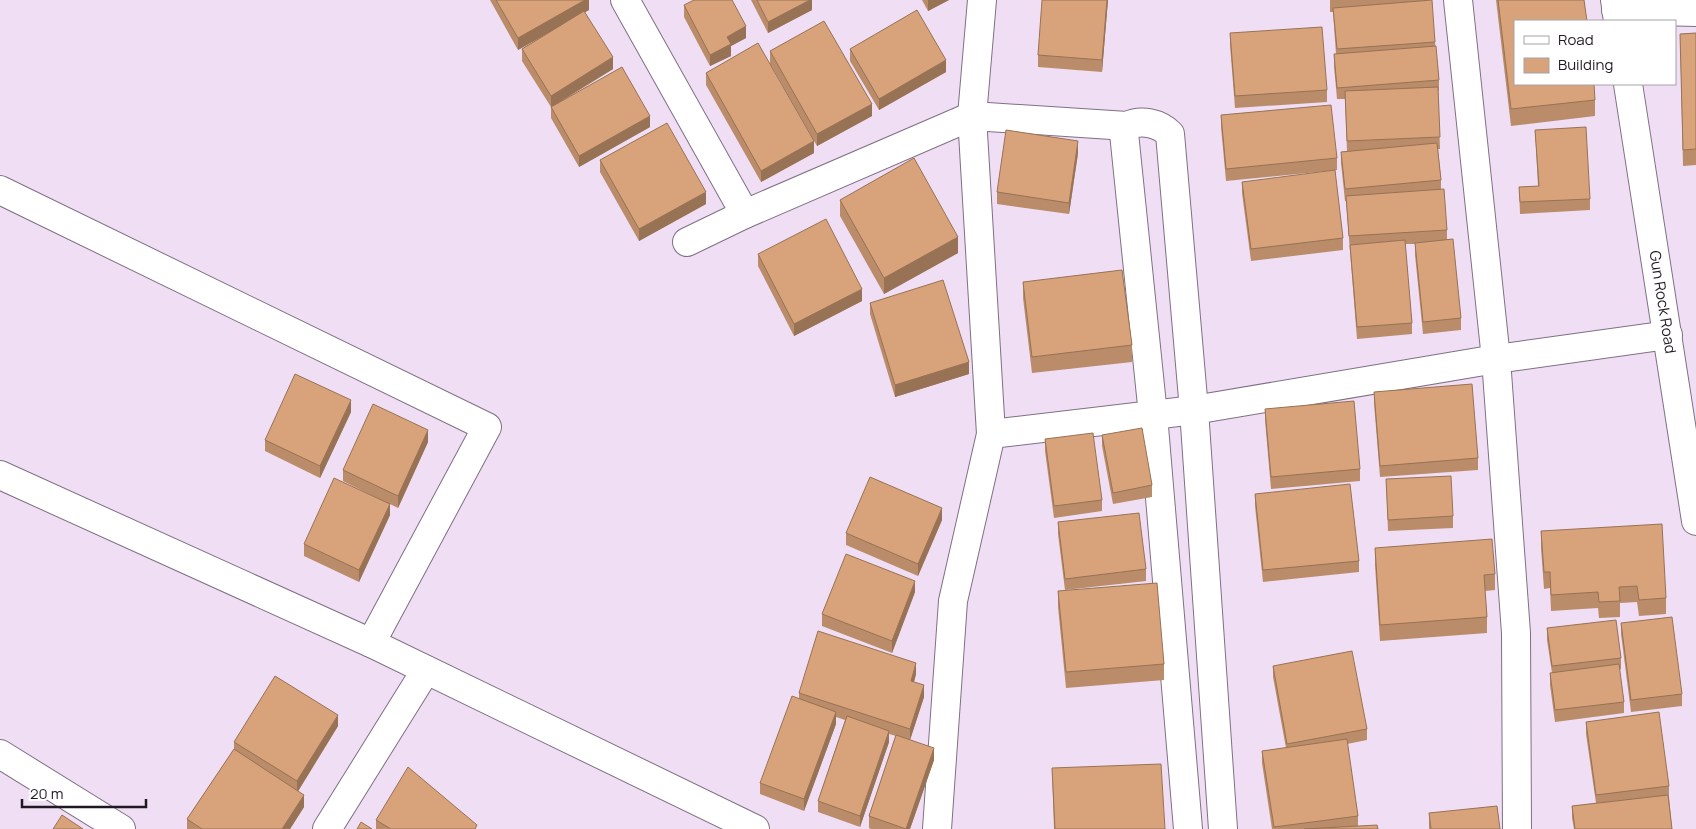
<svg xmlns="http://www.w3.org/2000/svg" width="1696" height="829" viewBox="0 0 1696 829" font-family="Manrope,sans-serif">
  <style>
    .lines { fill: none; stroke-linecap: round; stroke-linejoin: round }
    .minor-casing { stroke: #7f7083; stroke-width: 30 }
    .major-casing { stroke: #7f7083; stroke-width: 30 }
    .minor { stroke: #fff; stroke-width: 28 }
    .major { stroke: #fff; stroke-width: 28 }
    .wall { fill: #ba8c69 }
    .shaded-wall { fill: #977255 }
    .building { fill: #d8a37a; stroke: #977255 }
    .labels { text-anchor: middle; dominant-baseline: central; stroke-width: 4.5; stroke-linejoin: round; paint-order: stroke }
    .street-label { font-size: 15px; fill: #201921; stroke: #fff }
  </style>
  <rect width="100%" height="100%" fill="#f0def5"/>
  <g class="lines">
    <defs>
      <g id="minor">
        <polyline points="625,0 745,214 972,116 1127,126"/>
        <polyline points="1458,0 1496,359 1516,633 1517,829"/>
        <polyline points="1616,10 1696,12"/>
        <polyline points="0,190 487,427 371,643"/>
        <polyline points="687,242 745,214"/>
        <path d="M991,434l162,-19 -29,-282 3,-7c14,-7 32,-3 43,8l24,276 29,419"/>
        <polyline points="0,475 371,643 755,829"/>
        <polyline points="0,754 121,829"/>
        <polyline points="327,829 426,670"/>
        <polyline points="937,829 953,601 991,434 972,116 982,0"/>
        <polyline points="1188,829 1153,415 1194,410 1496,359 1668,335"/>
      </g>
      <g id="major">
        <polyline points="1615,0 1618,21"/>
        <polyline points="1628,84 1696,521"/>
      </g>
    </defs>
    <!-- minor casing -->
    <use href="#minor" class="minor-casing"/>
    <!-- major casing -->
    <use href="#major" class="major-casing"/>
    <!-- minor -->
    <use href="#minor" class="minor"/>
    <!-- major -->
    <use href="#major" class="major"/>
  </g>
  <!-- wall -->
  <g class="wall">
    <polygon points="490,0 589,0 589,10 585,12 613,69 562,101 650,127 579,167 551,118 551,107 522,61 522,49 561,25 518,50"/>
    <polygon points="751,0 812,0 812,10 768,33"/>
    <polygon points="922,0 949,0 928,11"/>
    <polygon points="1108,0 1102,72 1038,67 1038,55"/>
    <polygon points="1330,0 1427,0 1435,42 1439,80 1439,91 1438,91 1440,149 1438,149 1441,180 1441,190 1447,230 1447,240 1461,318 1461,330 1423,334 1415,255 1415,244 1405,244 1412,323 1412,334 1357,339 1346,201 1345,201 1341,163 1341,152 1347,151 1345,99 1337,99 1334,66 1334,54 1336,54 1333,12 1330,12"/>
    <polygon points="1496,0 1584,0 1595,100 1595,116 1511,126"/>
    <polygon points="684,5 746,38 731,46 731,56 710,66 684,17"/>
    <polygon points="1230,33 1327,90 1327,102 1235,108 1230,45"/>
    <polygon points="1696,33 1696,165 1683,166 1680,34"/>
    <polygon points="850,49 946,72 879,110 850,61"/>
    <polygon points="770,51 872,116 817,146 771,65 814,153 761,182 706,85 706,73 770,63"/>
    <polygon points="1221,115 1337,158 1337,170 1226,181 1221,127"/>
    <polygon points="1535,130 1590,199 1590,210 1520,214 1519,187 1538,186"/>
    <polygon points="1078,153 1069,214 997,204 997,192"/>
    <polygon points="600,160 706,204 639,241 600,172"/>
    <polygon points="1242,182 1343,238 1343,250 1251,261 1242,193"/>
    <polygon points="840,200 958,253 884,294 840,216"/>
    <polygon points="758,254 862,301 794,336 758,266"/>
    <polygon points="1023,282 1132,345 1132,362 1032,373 1023,298"/>
    <polygon points="870,303 969,374 895,397 870,314"/>
    <polygon points="1374,392 1478,458 1478,470 1380,477 1374,403"/>
    <polygon points="1265,409 1360,469 1360,481 1271,489 1265,420"/>
    <polygon points="351,412 320,478 265,451 265,440"/>
    <polygon points="1102,435 1152,485 1152,497 1113,504 1102,446"/>
    <polygon points="1045,439 1102,500 1102,511 1054,518 1045,451"/>
    <polygon points="428,442 398,508 390,504 390,515 359,582 304,556 304,544 381,500 343,481 343,470"/>
    <polygon points="1386,479 1453,516 1453,528 1388,531"/>
    <polygon points="1255,494 1359,561 1359,572 1263,582 1255,506"/>
    <polygon points="942,520 918,576 846,545 846,533"/>
    <polygon points="1058,522 1146,569 1146,581 1065,590 1058,534"/>
    <polygon points="1541,531 1666,598 1666,614 1639,616 1637,602 1620,603 1620,617 1599,618 1598,608 1551,611 1550,588 1544,589 1541,548"/>
    <polygon points="1375,548 1495,574 1495,590 1485,591 1487,617 1487,633 1380,641 1375,565"/>
    <polygon points="1058,591 1164,664 1164,680 1066,688 1058,607"/>
    <polygon points="915,592 892,653 822,626 822,614"/>
    <polygon points="1621,623 1682,694 1682,706 1631,712 1621,634"/>
    <polygon points="1547,628 1621,658 1621,669 1619,670 1624,702 1624,713 1555,722 1550,685 1550,673 1552,673 1547,640"/>
    <polygon points="1273,666 1367,729 1367,740 1347,744 1358,816 1358,826 1378,829 1272,829 1262,763 1262,751 1286,748 1273,677"/>
    <polygon points="916,674 914,682 924,697 910,740 934,760 910,829 871,829 869,828 869,816 896,736 889,734 889,742 860,827 818,812 818,801 845,720 836,717 836,724 804,811 760,794 760,783 799,699 799,693"/>
    <polygon points="1586,722 1669,786 1669,797 1672,829 1574,829 1572,818 1572,806 1596,803 1586,734"/>
    <polygon points="338,726 298,791 304,807 290,829 187,829 187,819 234,749 234,742"/>
    <polygon points="1052,768 1165,829 1054,829"/>
    <polygon points="1429,813 1500,829 1429,829"/>
    <polygon points="376,820 477,829 376,829"/>
  </g>
  <!-- shaded-wall -->
  <g class="shaded-wall">
    <polygon points="585,0 589,0 589,10 518,50 518,38"/>
    <polygon points="810,0 812,0 812,10 768,33 768,22"/>
    <polygon points="928,0 949,0 928,11"/>
    <polygon points="1107,0 1108,0 1102,72 1102,60"/>
    <polygon points="746,26 746,38 731,46 731,56 710,66 710,55 727,37"/>
    <polygon points="613,57 613,69 551,107 551,96"/>
    <polygon points="946,60 946,72 879,110 879,99"/>
    <polygon points="872,104 872,116 817,146 817,134"/>
    <polygon points="650,116 650,127 579,167 579,156"/>
    <polygon points="814,141 814,153 761,182 761,171"/>
    <polygon points="1078,141 1078,153 1069,214 1069,203"/>
    <polygon points="706,192 706,204 639,241 639,229"/>
    <polygon points="958,237 958,253 884,294 884,278"/>
    <polygon points="862,289 862,301 794,336 794,324"/>
    <polygon points="969,362 969,374 895,397 895,385"/>
    <polygon points="351,400 351,412 320,478 320,466"/>
    <polygon points="428,430 428,442 398,508 398,496"/>
    <polygon points="390,504 390,515 359,582 359,570"/>
    <polygon points="942,508 942,520 918,576 918,564"/>
    <polygon points="915,581 915,592 892,653 892,641"/>
    <polygon points="916,663 916,674 911,693 911,681"/>
    <polygon points="924,685 924,697 910,740 910,729"/>
    <polygon points="836,712 836,724 804,811 804,799"/>
    <polygon points="338,715 338,726 297,793 297,781"/>
    <polygon points="889,731 889,742 860,827 860,816"/>
    <polygon points="934,748 934,760 910,829 906,829"/>
    <polygon points="304,795 304,807 290,829 282,829"/>
  </g>
  <!-- building -->
  <g class="building">
    <polygon points="496,0 585,0 518,38"/>
    <polygon points="694,0 732,0 746,26 727,37 731,44 710,55 684,5"/>
    <polygon points="757,0 810,0 768,22"/>
    <polygon points="1042,0 1107,0 1102,60 1038,55"/>
    <polygon points="1432,0 1435,42 1337,49 1333,8"/>
    <polygon points="1498,0 1584,0 1587,21 1515,21 1515,84 1594,84 1595,100 1511,109"/>
    <polygon points="917,10 946,60 879,99 850,49"/>
    <polygon points="584,11 613,57 551,96 522,49"/>
    <polygon points="824,21 872,104 817,134 770,51"/>
    <polygon points="1322,27 1327,90 1235,96 1230,33"/>
    <polygon points="1696,33 1696,149 1683,150 1680,34"/>
    <polygon points="758,43 814,141 761,171 706,73"/>
    <polygon points="1436,46 1439,80 1337,88 1334,54"/>
    <polygon points="622,67 650,116 579,156 551,107"/>
    <polygon points="1438,87 1440,137 1347,141 1345,91"/>
    <polygon points="1331,105 1337,158 1226,169 1221,115"/>
    <polygon points="667,123 706,192 639,229 600,160"/>
    <polygon points="1586,127 1590,199 1520,202 1519,187 1539,186 1535,130"/>
    <polygon points="1006,130 1078,141 1069,203 997,192"/>
    <polygon points="1437,143 1441,180 1345,189 1341,152"/>
    <polygon points="914,158 958,237 884,278 840,200"/>
    <polygon points="1335,170 1343,238 1251,249 1242,182"/>
    <polygon points="1444,189 1447,230 1349,236 1346,196"/>
    <polygon points="826,219 862,289 794,324 758,254"/>
    <polygon points="1453,239 1461,318 1423,322 1415,243"/>
    <polygon points="1405,240 1412,323 1357,327 1350,245"/>
    <polygon points="1122,270 1132,345 1032,357 1023,282"/>
    <polygon points="943,280 969,362 895,385 870,303"/>
    <polygon points="295,374 351,400 320,466 265,440"/>
    <polygon points="1472,384 1478,458 1380,466 1374,392"/>
    <polygon points="1354,401 1360,469 1271,477 1265,409"/>
    <polygon points="373,404 428,430 398,496 343,470"/>
    <polygon points="1142,428 1152,485 1113,493 1102,435"/>
    <polygon points="1093,433 1102,500 1054,506 1045,439"/>
    <polygon points="1451,476 1453,516 1388,520 1386,479"/>
    <polygon points="870,477 942,508 918,564 846,533"/>
    <polygon points="334,478 390,504 359,570 304,544"/>
    <polygon points="1350,484 1359,561 1263,570 1255,494"/>
    <polygon points="1139,513 1146,569 1065,579 1058,522"/>
    <polygon points="1662,524 1666,598 1639,600 1637,586 1619,587 1620,601 1599,602 1598,592 1551,595 1550,572 1544,572 1541,531"/>
    <polygon points="1492,539 1495,574 1484,575 1487,617 1380,625 1375,548"/>
    <polygon points="846,554 915,581 892,641 822,614"/>
    <polygon points="1157,583 1164,664 1066,672 1058,591"/>
    <polygon points="1672,617 1682,694 1631,700 1621,623"/>
    <polygon points="1616,620 1621,658 1552,666 1547,628"/>
    <polygon points="818,631 916,663 911,681 924,685 910,729 799,693"/>
    <polygon points="1352,651 1367,729 1287,744 1273,666"/>
    <polygon points="1619,664 1624,702 1555,710 1550,673"/>
    <polygon points="275,676 338,715 297,781 234,742"/>
    <polygon points="792,696 836,712 804,799 760,783"/>
    <polygon points="1659,712 1669,786 1596,795 1586,722"/>
    <polygon points="847,716 889,731 860,816 818,801"/>
    <polygon points="896,735 934,748 906,829 869,816"/>
    <polygon points="1347,739 1358,816 1274,827 1262,751"/>
    <polygon points="234,749 304,795 282,829 202,829 187,819"/>
    <polygon points="1161,764 1165,829 1055,829 1052,768"/>
    <polygon points="408,767 477,825 475,829 391,829 376,820"/>
    <polygon points="1668,795 1672,829 1575,829 1572,806"/>
    <polygon points="1497,806 1500,829 1431,829 1429,813"/>
    <polygon points="62,815 83,829 53,829"/>
    <polygon points="361,822 372,829 357,829"/>
    <polygon points="1377,825 1378,829 1304,829"/>
  </g>
  <g class="labels">
    <!-- street labels -->
    <g class="street-label">
      <text transform="translate(1663 302) rotate(81)">Gun Rock Road</text>
    </g>
  </g>
  <!-- legend -->
  <rect x="1514" y="20" width="162" height="65" fill="#ffffff" stroke="#a6a3a6"/>
  <rect x="1524" y="36" width="25" height="8" fill="#ffffff" stroke="#a6a3a6"/>
  <text x="1558" y="45" font-size="15" fill="#201921">Road</text>
  <rect x="1524" y="58" width="25" height="15" fill="#d8a37a" stroke="#a6a3a6"/>
  <text x="1558" y="70" font-size="15" fill="#201921">Building</text>
  <!-- scale -->
  <path d="M22 799v8h124v-8" fill="none" stroke="#201921" stroke-width="2.5"/>
  <text x="30" y="799" font-size="15" fill="#201921" stroke="#ffffff" stroke-width="4" paint-order="stroke">20 m</text>
</svg>
